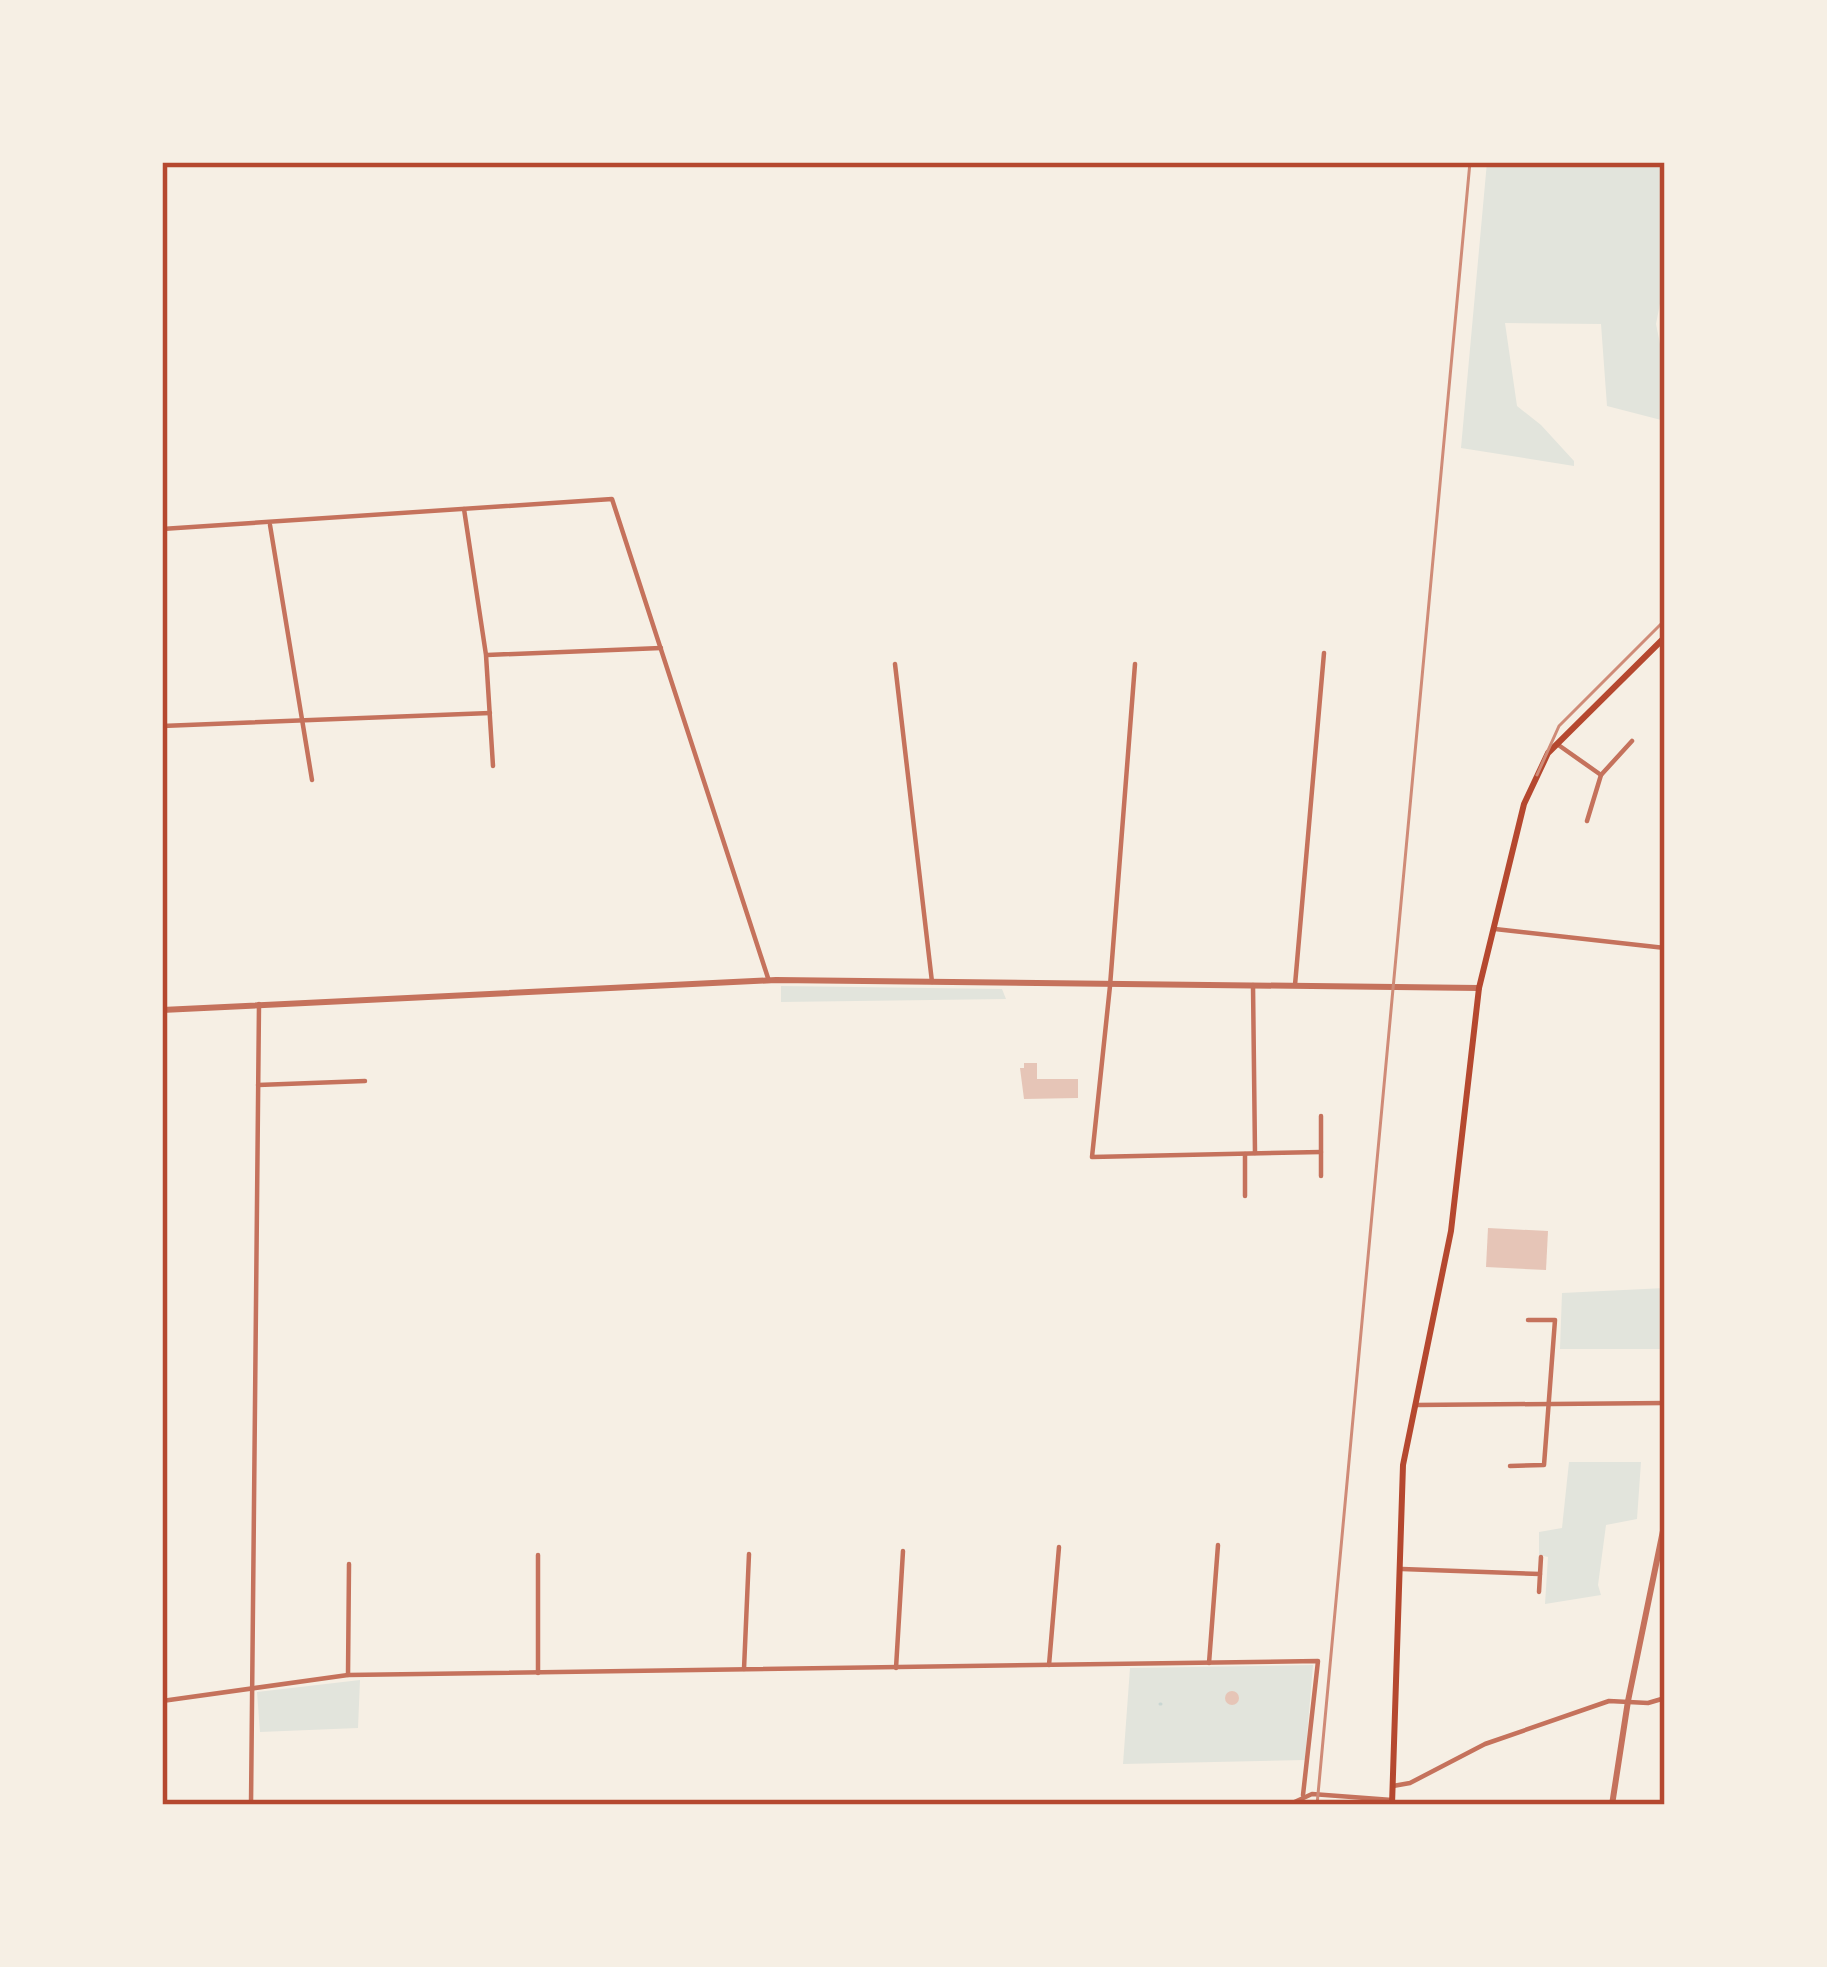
<svg xmlns="http://www.w3.org/2000/svg" width="1827" height="1967" viewBox="0 0 1827 1967" font-family="'Noto Sans',sans-serif">
  <style>
    .green { fill: #e2e4dc }
    .lines { fill: none; stroke-linecap: round; stroke-linejoin: round }
    .stream { stroke: #c9d6d2; stroke-width: 3 }
    .building { fill: #e6c5b7 }
    .minor { stroke: #c5725c; stroke-width: 4.5 }
    .tertiary { stroke: #c5725c; stroke-width: 6 }
    .secondary { stroke: #b5482f; stroke-width: 6 }
    .tram { stroke: #cf8b77; stroke-width: 3 }
    .rail { stroke: #cf8b77; stroke-width: 3 }
    .neatline { fill: none; stroke: #b5482f; stroke-width: 4.5 }
  </style>
  <rect width="100%" height="100%" fill="#f6efe4"/>
  <!-- green -->
  <g class="green">
    <polygon points="1487,162 1665,162 1665,278 1656,324 1665,369 1665,421 1607,406 1601,324 1505,323 1517,406 1541,425 1574,461 1574,466 1461,448"/>
    <polygon points="781,986 1002,989 1006,999 781,1002"/>
    <polygon points="1665,1288 1665,1349 1560,1349 1562,1293"/>
    <polygon points="1569,1462 1641,1462 1637,1519 1606,1525 1598,1585 1601,1595 1545,1604 1548,1557 1539,1555 1539,1532 1562,1528"/>
    <polygon points="1313,1665 1305,1760 1123,1764 1130,1668"/>
    <polygon points="360,1680 358,1728 260,1732 257,1692"/>
  </g>
  <g class="lines">
    <!-- stream -->
    <polyline class="stream" points="1160,1704 1161,1704"/>
  </g>
  <!-- building -->
  <g class="building">
    <polygon points="1024,1063 1037,1063 1037,1079 1078,1079 1078,1098 1024,1099 1020,1068 1024,1068"/>
    <polygon points="1488,1228 1548,1231 1546,1270 1486,1267"/>
    <circle cx="1232" cy="1698" r="7"/>
  </g>
  <g class="lines">
    <!-- minor -->
    <g class="minor">
      <polyline points="464,509 486,655 493,766"/>
      <polyline points="270,525 312,780"/>
      <polyline points="162,529 612,499 768,978"/>
      <polyline points="487,655 661,648"/>
      <polyline points="895,664 932,982"/>
      <polyline points="1135,664 1110,986 1092,1157 1321,1152"/>
      <polyline points="162,726 490,713"/>
      <polyline points="1557,744 1601,775"/>
      <polyline points="1587,821 1601,775 1632,741"/>
      <polyline points="1495,929 1665,948"/>
      <polyline points="1253,985 1255,1153"/>
      <polyline points="1295,985 1324,653"/>
      <polyline points="258,1085 365,1081"/>
      <polyline points="1321,1116 1321,1176"/>
      <polyline points="1245,1154 1245,1196"/>
      <polyline points="1415,1405 1665,1403"/>
      <polyline points="1510,1466 1544,1465 1555,1320 1528,1320"/>
      <polyline points="1402,1569 1540,1574 1539,1592"/>
      <polyline points="1540,1574 1541,1557"/>
      <polyline points="1209,1663 1218,1545"/>
      <polyline points="1049,1665 1059,1547"/>
      <polyline points="896,1668 903,1551"/>
      <polyline points="744,1669 749,1554"/>
      <polyline points="538,1673 538,1555"/>
      <polyline points="348,1675 349,1564"/>
      <polyline points="162,1701 348,1675 1318,1661 1303,1795"/>
      <polyline points="1393,1786 1410,1783 1485,1744 1609,1701 1648,1703 1665,1698"/>
      <polyline points="251,1805 259,1004"/>
      <polyline points="1288,1805 1312,1794 1392,1800"/>
    </g>
    <!-- tertiary -->
    <g class="tertiary">
      <polyline points="162,1010 776,980 1479,988"/>
      <polyline points="1612,1805 1628,1701 1665,1521"/>
    </g>
    <!-- secondary -->
    <polyline class="secondary" points="1392,1805 1403,1465 1451,1231 1479,988 1524,804 1548,753 1665,637"/>
    <!-- tram -->
    <polyline class="tram" points="1537,775 1559,726 1665,620"/>
    <!-- rail -->
    <polyline class="rail" points="1317,1805 1470,162"/>
  </g>
  <!-- border -->
  <rect width="1827" height="1967" fill="none" stroke="#f6efe4" stroke-width="330"/>
  <rect x="165" y="165" width="1497" height="1637" class="neatline"/>
</svg>
